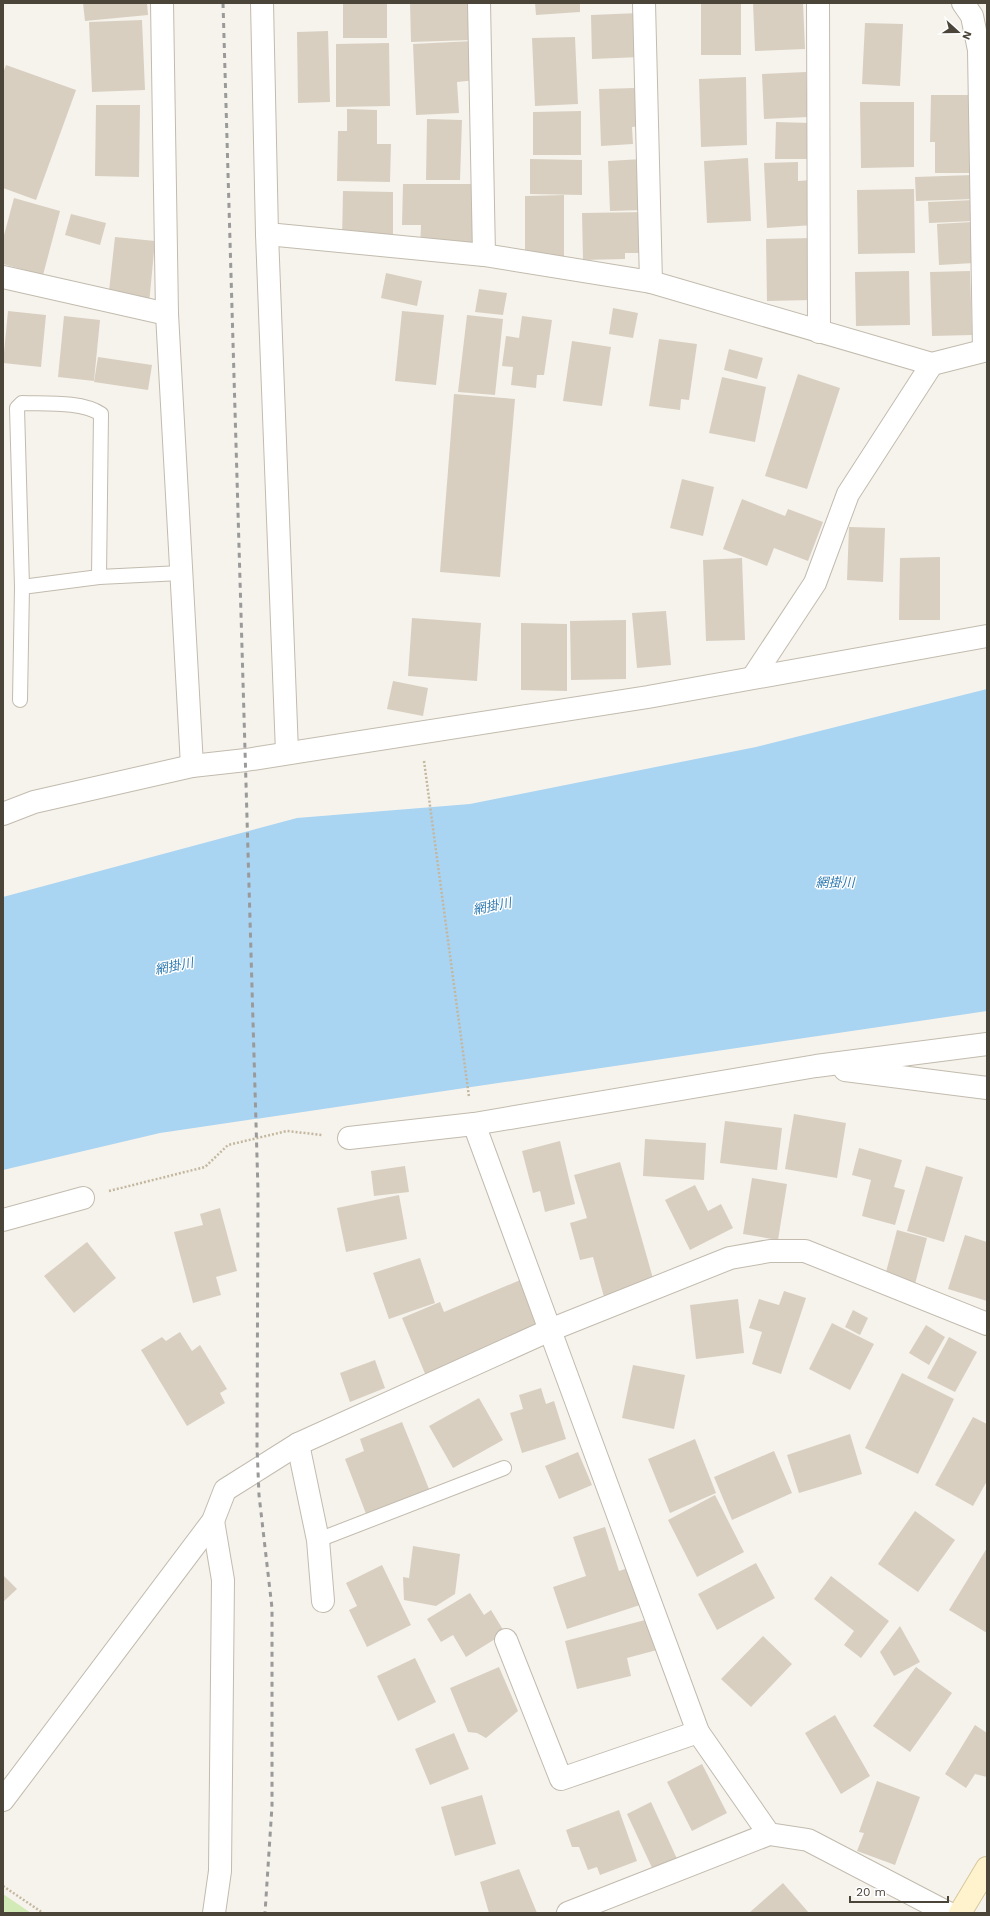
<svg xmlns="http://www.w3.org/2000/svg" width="990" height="1916" viewBox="0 0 990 1916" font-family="'Work Sans','Noto Sans JP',sans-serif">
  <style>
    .green { fill: #d2eab5 }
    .water { fill: #a9d4f2 }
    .building { fill: #d8cfc1 }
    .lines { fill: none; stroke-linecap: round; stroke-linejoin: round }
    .lane-casing { stroke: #c2bbae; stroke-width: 16 }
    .street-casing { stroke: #c2bbae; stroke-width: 24 }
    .secondary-casing { stroke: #d6c79b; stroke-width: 24 }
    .path { stroke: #c4b79f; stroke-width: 2.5; stroke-dasharray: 2 2; stroke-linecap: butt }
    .lane { stroke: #fff; stroke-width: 14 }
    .street { stroke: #fff; stroke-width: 22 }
    .secondary { stroke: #fff3cd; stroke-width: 22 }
    .rail { stroke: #9a9a9a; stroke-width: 3; stroke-dasharray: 5 5; stroke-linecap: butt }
    .labels { text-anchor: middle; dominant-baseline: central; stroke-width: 3; stroke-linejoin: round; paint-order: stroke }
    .water-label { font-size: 13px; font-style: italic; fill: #2e7ab2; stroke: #fff }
  </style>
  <rect width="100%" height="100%" fill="#f6f3ec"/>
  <!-- green -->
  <polygon class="green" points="3,1894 31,1913 3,1913"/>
  <!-- water -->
  <polygon class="water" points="987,689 987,1011 160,1133 3,1170 3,897 297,818 470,804 756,747"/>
  <!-- building -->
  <g class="building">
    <polygon points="83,3 147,3 148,15 85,21"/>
    <rect x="343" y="3" width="44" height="35"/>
    <polygon points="410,3 471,3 472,40 411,42"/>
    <polygon points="535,3 580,3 580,12 536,15"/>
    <rect x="701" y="3" width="40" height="52"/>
    <polygon points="753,3 803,3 805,49 755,51"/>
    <polygon points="639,13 641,57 592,59 591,15"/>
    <polygon points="142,20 145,90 92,92 89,22"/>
    <polygon points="865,23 903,24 900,86 862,84"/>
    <polygon points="328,31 330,102 298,103 297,32"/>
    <polygon points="575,37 578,104 535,106 532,38"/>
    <polygon points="473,41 476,80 457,82 459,113 416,115 413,44"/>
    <polygon points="389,43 390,106 336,107 336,44"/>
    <polygon points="6,65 76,90 36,200 3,188 3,73"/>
    <polygon points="806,72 808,117 764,119 762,74"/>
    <polygon points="746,77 747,145 701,147 699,79"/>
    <polygon points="635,88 636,106 642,126 632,127 633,144 601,146 599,89"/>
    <polygon points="931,95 975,95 974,173 935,173 935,142 930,142"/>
    <polygon points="860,102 914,102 914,167 861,168"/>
    <polygon points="96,105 140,105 139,177 95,176"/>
    <polygon points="347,109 377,110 377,144 391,144 390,182 337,181 338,131 347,131"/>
    <polygon points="581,111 581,155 533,155 533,112"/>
    <polygon points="427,119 462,120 460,180 426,180"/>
    <polygon points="776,122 811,123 810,159 775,159"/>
    <polygon points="748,158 751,221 707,223 704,161"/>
    <polygon points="530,159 582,160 582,195 530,194"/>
    <polygon points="642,159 645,210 610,211 608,161"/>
    <polygon points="798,162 798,181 811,180 814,225 767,228 764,163"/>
    <polygon points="973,175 974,199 916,201 915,177"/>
    <polygon points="403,184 473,184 472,248 420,248 421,225 402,225"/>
    <polygon points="914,189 915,253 858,254 857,190"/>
    <polygon points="343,191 393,192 393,241 342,241"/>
    <polygon points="564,195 564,260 525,260 525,196"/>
    <polygon points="14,198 60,211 43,275 3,264 3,239"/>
    <polygon points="974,200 975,221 929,223 928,202"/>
    <polygon points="646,212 647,253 625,253 625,259 583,260 582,213"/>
    <polygon points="71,214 106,223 100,245 65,235"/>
    <polygon points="972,222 974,263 939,265 937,224"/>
    <polygon points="115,237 155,241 149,304 108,300"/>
    <polygon points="812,238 812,300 767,301 766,239"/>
    <polygon points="909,271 910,325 856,326 855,272"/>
    <polygon points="970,271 972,335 932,336 930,272"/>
    <polygon points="386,273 422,281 417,306 381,298"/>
    <polygon points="479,289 507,293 503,315 475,312"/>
    <polygon points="613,308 638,313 633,338 609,334"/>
    <polygon points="8,311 46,315 41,367 3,363"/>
    <polygon points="402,311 444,315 436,385 395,381"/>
    <polygon points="467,315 503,319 495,395 458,392"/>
    <polygon points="64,316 100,320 94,381 58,377"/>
    <polygon points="522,316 552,320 544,375 537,375 536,388 511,385 513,367 502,366 506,336 519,338"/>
    <polygon points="659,339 697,344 689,400 681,399 680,410 649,406"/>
    <polygon points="572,341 611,347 602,406 563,401"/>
    <polygon points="729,349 763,358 757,379 724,370"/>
    <polygon points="98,357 152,365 148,390 94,382"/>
    <polygon points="798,374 840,388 807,489 765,476"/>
    <polygon points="722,377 766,387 755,442 709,433"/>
    <polygon points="454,394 515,399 500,577 440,572"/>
    <polygon points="682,479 714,487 703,536 670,528"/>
    <polygon points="742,499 785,516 788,509 823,522 808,561 774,548 767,566 723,549"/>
    <polygon points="849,527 885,528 883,582 847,580"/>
    <polygon points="940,557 940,620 899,620 900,558"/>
    <polygon points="742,558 745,640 706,641 703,560"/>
    <polygon points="666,611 671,665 637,668 632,613"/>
    <polygon points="412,618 481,623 477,681 408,676"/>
    <polygon points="626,620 626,679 571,680 570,621"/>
    <polygon points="521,623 567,624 567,691 521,690"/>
    <polygon points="393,681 428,688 423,716 387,709"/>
    <polygon points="794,1114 846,1123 837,1178 785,1169"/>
    <polygon points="725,1121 782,1128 777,1170 720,1163"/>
    <polygon points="645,1139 706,1143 704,1180 643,1176"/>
    <polygon points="560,1141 575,1204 545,1212 540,1191 533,1193 522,1151"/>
    <polygon points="859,1148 902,1160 894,1187 905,1190 895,1225 862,1216 871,1180 852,1175"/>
    <polygon points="620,1162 654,1282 604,1297 593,1257 580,1260 570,1223 587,1218 574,1175"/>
    <polygon points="405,1166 409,1192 374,1196 371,1171"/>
    <polygon points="926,1166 963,1177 944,1242 907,1231"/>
    <polygon points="752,1178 787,1184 778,1240 743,1234"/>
    <polygon points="695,1185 708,1211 721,1204 733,1228 690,1250 665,1200"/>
    <polygon points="399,1195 407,1239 346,1252 337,1208"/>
    <polygon points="220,1208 237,1271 216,1277 221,1295 193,1303 174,1232 203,1225 200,1214"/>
    <polygon points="897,1230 927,1238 915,1284 885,1276"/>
    <polygon points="965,1235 987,1242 987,1301 948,1289"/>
    <polygon points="87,1242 116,1278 74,1313 44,1276"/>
    <polygon points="420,1258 435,1303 389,1319 373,1273"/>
    <polygon points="525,1278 547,1331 428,1381 402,1318 440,1302 444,1312"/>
    <polygon points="784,1291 806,1298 781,1374 752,1364 762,1332 749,1328 759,1299 779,1305"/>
    <polygon points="738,1299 744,1353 696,1359 690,1305"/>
    <polygon points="853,1310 868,1318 860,1335 845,1327"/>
    <polygon points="832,1323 874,1344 850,1390 809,1369"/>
    <polygon points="926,1325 945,1337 929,1365 909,1353"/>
    <polygon points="180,1332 192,1351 200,1345 227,1389 220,1393 225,1403 187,1426 141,1350 162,1337 166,1341"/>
    <polygon points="949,1337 977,1352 955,1392 927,1378"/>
    <polygon points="375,1360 385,1388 350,1402 340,1373"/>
    <polygon points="633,1365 685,1375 674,1429 622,1418"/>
    <polygon points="902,1373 954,1399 918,1474 865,1448"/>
    <polygon points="541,1388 546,1404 554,1401 566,1439 522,1453 510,1413 523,1409 519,1395"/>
    <polygon points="479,1398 503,1440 453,1468 429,1426"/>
    <polygon points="973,1417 987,1424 987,1481 973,1506 935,1485"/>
    <polygon points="402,1422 431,1494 368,1519 345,1459 364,1451 360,1439"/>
    <polygon points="850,1434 862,1474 799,1493 787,1455"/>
    <polygon points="695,1439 716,1493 670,1513 648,1459"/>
    <polygon points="774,1451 792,1493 732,1520 714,1477"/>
    <polygon points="578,1452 592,1485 559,1499 545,1466"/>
    <polygon points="715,1495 744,1552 697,1577 668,1520"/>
    <polygon points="915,1511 955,1540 918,1592 878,1564"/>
    <polygon points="605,1527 619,1571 631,1567 643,1604 567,1629 553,1587 586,1576 573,1537"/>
    <polygon points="413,1546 460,1554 455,1594 436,1606 404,1600 403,1577 409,1578"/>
    <polygon points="987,1548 987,1633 949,1610"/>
    <polygon points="756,1563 775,1598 717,1630 698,1594"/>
    <polygon points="382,1565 411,1625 367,1647 349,1610 357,1606 346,1583"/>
    <polygon points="3,1575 17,1589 3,1602"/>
    <polygon points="831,1576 889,1621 861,1658 844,1645 854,1631 814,1599"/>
    <polygon points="470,1593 484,1615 491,1610 505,1633 466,1657 453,1635 441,1642 427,1619"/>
    <polygon points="649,1619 657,1650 627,1658 631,1676 577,1689 565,1641"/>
    <polygon points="900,1626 920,1662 894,1676 880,1652"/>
    <polygon points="763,1636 792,1664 751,1707 721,1679"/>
    <polygon points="415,1658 436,1702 398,1721 377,1676"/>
    <polygon points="499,1667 518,1711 486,1738 477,1733 468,1732 450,1688"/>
    <polygon points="916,1667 952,1693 910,1752 873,1726"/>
    <polygon points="835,1715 870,1776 841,1794 805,1733"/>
    <polygon points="975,1725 987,1733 987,1777 975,1774 966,1788 945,1774"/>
    <polygon points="454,1733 469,1769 430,1785 415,1749"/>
    <polygon points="702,1764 727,1813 692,1831 667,1782"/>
    <polygon points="877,1781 920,1797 895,1865 857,1851 864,1833 859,1832"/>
    <polygon points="482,1795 496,1844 455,1856 441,1807"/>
    <polygon points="651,1802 678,1861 654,1872 627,1814"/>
    <polygon points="619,1810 637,1861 600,1875 597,1867 588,1870 579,1847 572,1847 566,1830"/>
    <polygon points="519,1869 537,1913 489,1913 480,1882"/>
    <polygon points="783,1883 809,1913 749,1913"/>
  </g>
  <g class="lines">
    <defs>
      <g id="lane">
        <path d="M22,587l-5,-179 5,-5c23,1 59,-2 79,11l-2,163"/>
        <polyline points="20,700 22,587 99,577 181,573"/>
        <polyline points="318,1540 504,1468"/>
      </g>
      <g id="street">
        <polyline points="162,3 167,314 192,766"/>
        <polyline points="262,3 267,234 287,752"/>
        <polyline points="479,3 484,255"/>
        <polyline points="644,3 651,282"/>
        <polyline points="818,3 819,332"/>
        <polyline points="963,3 972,16 979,50 984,350"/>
        <polyline points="267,234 484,255 651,282 932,364 987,350"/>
        <polyline points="3,277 167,314"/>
        <polyline points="753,677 815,583 848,494 932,364"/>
        <polyline points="3,814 34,802 192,766 246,760 648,697 987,636"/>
        <polyline points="845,1070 987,1088"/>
        <polyline points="474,1124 698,1732 769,1834"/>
        <polyline points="349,1138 474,1124 816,1066 987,1044"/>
        <polyline points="3,1220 83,1198"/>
        <polyline points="298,1444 318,1540 323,1601"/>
        <polyline points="213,1521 223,1580 220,1871 214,1913"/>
        <polyline points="506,1640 561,1779 698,1732"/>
        <polyline points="3,1800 213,1521 225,1490 298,1444 550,1330 730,1258 770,1251 805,1251 987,1324"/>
        <polyline points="568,1913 769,1834 808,1840 948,1913"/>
      </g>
      <polyline id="secondary" points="960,1913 987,1868"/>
    </defs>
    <!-- lane casing -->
    <use href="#lane" class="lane-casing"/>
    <!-- street casing -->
    <use href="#street" class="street-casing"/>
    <!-- secondary casing -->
    <use href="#secondary" class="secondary-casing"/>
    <!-- path -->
    <g class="path">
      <polyline points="424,761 469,1097"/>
      <polyline points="109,1191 205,1167 228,1145 287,1131 322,1135"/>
      <polyline points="3,1886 43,1913"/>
    </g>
    <!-- lane -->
    <use href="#lane" class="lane"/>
    <!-- street -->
    <use href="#street" class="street"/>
    <!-- secondary -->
    <use href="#secondary" class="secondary"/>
    <!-- rail -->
    <polyline class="rail" points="223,3 258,1191 257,1447 259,1495 272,1608 272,1806 265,1913"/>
  </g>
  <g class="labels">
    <!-- water labels -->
    <g class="water-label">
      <text x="835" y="882">網掛川</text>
      <text transform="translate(492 906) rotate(-11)">網掛川</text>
      <text transform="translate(174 966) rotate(-11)">網掛川</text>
    </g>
  </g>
  <!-- border -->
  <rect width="990" height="1916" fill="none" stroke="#4b4439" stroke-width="8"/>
  <!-- north arrow -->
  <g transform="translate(958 32) rotate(111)" stroke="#ffffff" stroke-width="3" paint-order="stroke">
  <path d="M0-3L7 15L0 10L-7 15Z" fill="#4b4439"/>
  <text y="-6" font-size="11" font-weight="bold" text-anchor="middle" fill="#4b4439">N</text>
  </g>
  <!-- scale -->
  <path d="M850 1896v6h98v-6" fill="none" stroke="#4b4439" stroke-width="2"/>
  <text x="856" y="1896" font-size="12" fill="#4b4439" stroke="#ffffff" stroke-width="3" paint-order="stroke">20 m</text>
</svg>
